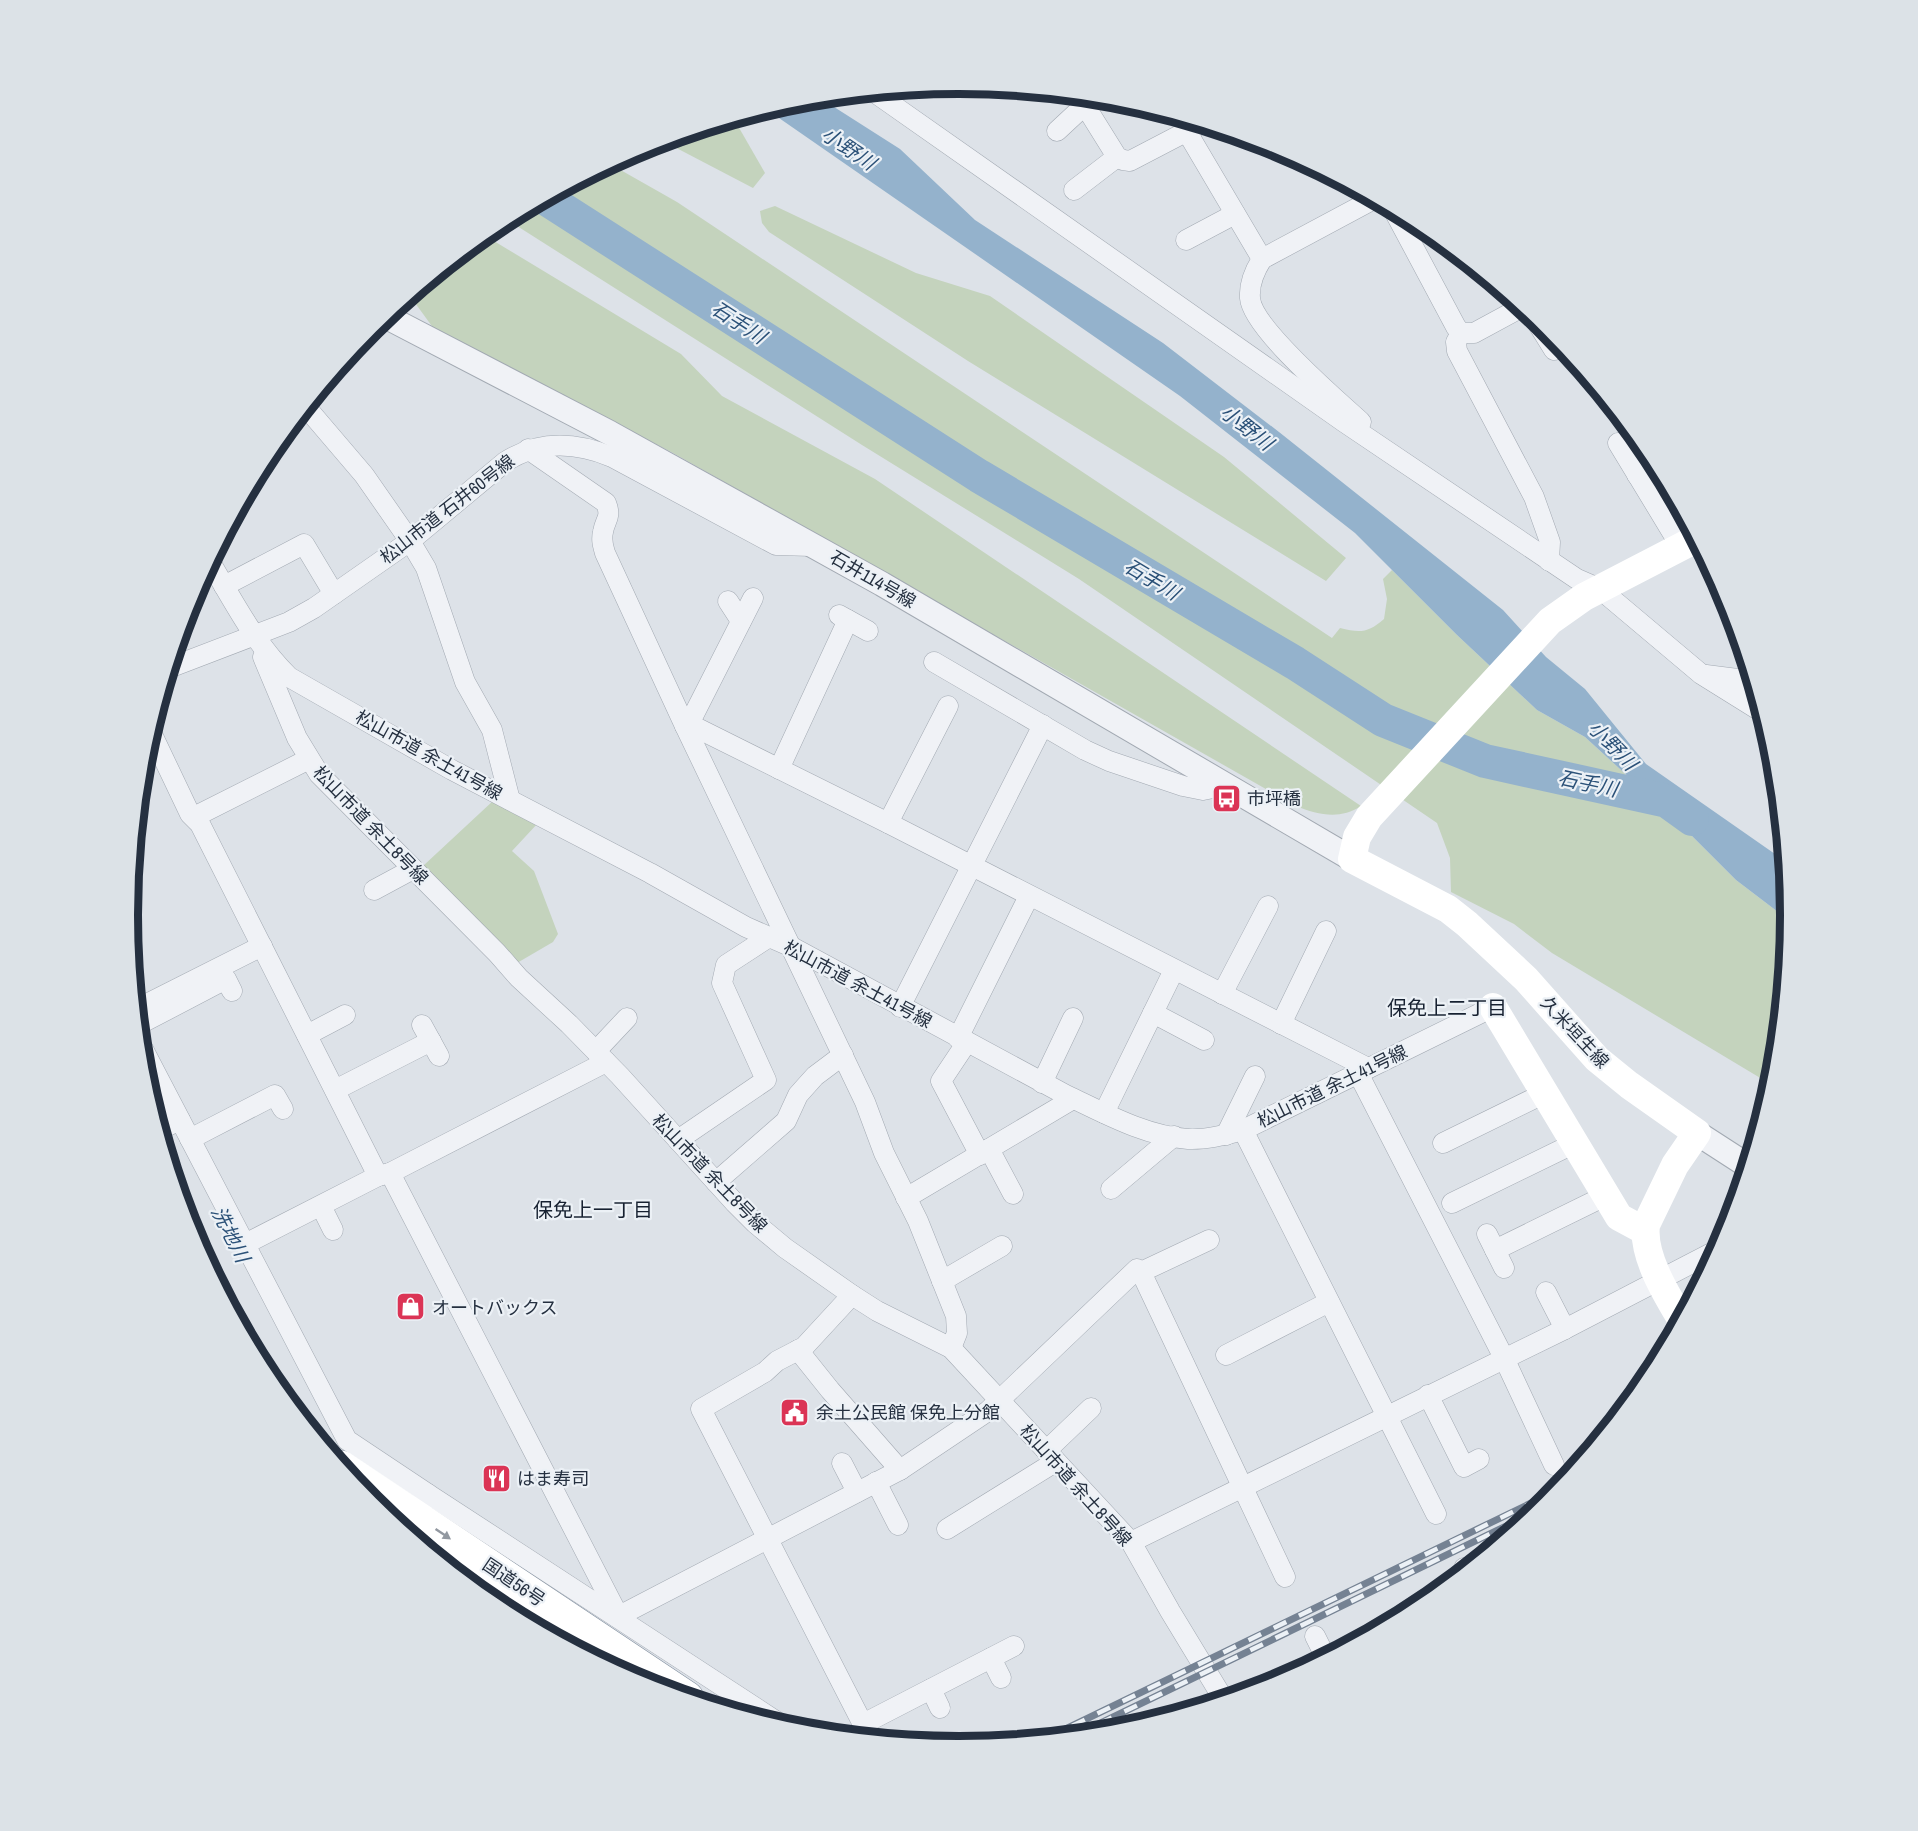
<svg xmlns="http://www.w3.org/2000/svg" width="1918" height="1831" viewBox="0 0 1918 1831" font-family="'Archivo Narrow','Noto Sans JP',sans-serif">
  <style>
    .green { fill: #c4d3bd }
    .water { fill: #94b2cc }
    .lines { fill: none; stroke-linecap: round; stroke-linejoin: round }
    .river { stroke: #94b2cc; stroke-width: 34 }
    .minor-casing { stroke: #a2a9b2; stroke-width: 21 }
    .tertiary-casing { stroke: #a2a9b2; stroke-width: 26 }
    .trunk-casing { stroke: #8390a0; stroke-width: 34 }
    .minor { stroke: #f0f2f6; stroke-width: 20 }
    .tertiary { stroke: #f0f2f6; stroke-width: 24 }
    .secondary { stroke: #fff; stroke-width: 28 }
    .trunk { stroke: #fff; stroke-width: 33 }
    .rail-casing { stroke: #758293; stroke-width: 7 }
    .rail { stroke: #ecf1f6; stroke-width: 4.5; stroke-dasharray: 14; stroke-linecap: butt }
    .oneway { fill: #9298a0 }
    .labels { text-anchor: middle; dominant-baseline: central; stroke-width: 4.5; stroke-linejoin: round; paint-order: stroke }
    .street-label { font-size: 18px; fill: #253040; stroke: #ecf1f6 }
    .poi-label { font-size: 18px; fill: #253040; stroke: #ecf1f6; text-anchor: start }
    .water-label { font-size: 20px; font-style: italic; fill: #2b5178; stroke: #ecf1f6 }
    .neighbourhood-label { font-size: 20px; fill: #172131; stroke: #ecf1f6 }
    .rim { fill: none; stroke: #253040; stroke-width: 8 }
  </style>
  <rect width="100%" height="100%" fill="#dde2e8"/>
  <!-- green -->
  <g class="green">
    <polygon points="734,119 765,173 753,188 663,141"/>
    <path d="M610,164l67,38 655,436 8,-10c20,5 28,5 44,-9l3,-20 -4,-20 9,-9 65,65 80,75 48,27 94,86 57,57 54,41 -18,164 -220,-132 -38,-29 -63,-32 -1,-34 -13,-35 -358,-244 -217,-134 -356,-226z"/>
    <polygon points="775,206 916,273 990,296 1224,457 1346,558 1326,581 968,361 769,232 762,223 760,211"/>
    <path d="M484,235l197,119 41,42 153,83 486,327c-21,14 -43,9 -65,0l-623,-353 -239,-124 -24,-33z"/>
    <polygon points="494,800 538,823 512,851 534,871 558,934 553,942 517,963 423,866"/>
  </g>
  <!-- water -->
  <polygon class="water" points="820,98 900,149 975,220 1163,343 1279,432 1503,610 1546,657 1585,689 1646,764 1785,861 1790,921 1736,880 1679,823 1585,737 1537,710 1457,635 1355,533 1180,396 766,109 797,100"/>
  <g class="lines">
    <!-- river -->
    <polyline class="river" points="545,198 979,476 1295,663 1383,720 1485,761 1667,801 1692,819"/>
    <defs>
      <g id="minor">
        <polyline points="874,92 1344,422 1577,579 1600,589 1701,674 1762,712"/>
        <polyline points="1079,96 1117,157 1123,160 1130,161 1201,124"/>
        <polyline points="1057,131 1085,105"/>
        <polyline points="1187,132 1262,259 1374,199"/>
        <polyline points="1074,190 1117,157"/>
        <polyline points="1393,209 1456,327 1461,333 1474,333 1522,307"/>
        <polyline points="1186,240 1235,214"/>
        <path d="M1262,259c-7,11 -13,26 -12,39 2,30 87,102 111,124"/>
        <polyline points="1533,316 1554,350"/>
        <polyline points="1461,333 1456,342 1457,351 1534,497 1550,542 1549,561"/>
        <polyline points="306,407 364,475 410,541 426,568 465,682 492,730 510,800"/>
        <polyline points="1618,443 1681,547"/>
        <path d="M528,449l78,54c6,15 -1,16 -3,29 -2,8 0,14 2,21l80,173 180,376 19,51 34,68 38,95 1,17 -6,15"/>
        <polyline points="1637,475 1656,464"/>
        <path d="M210,562c24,40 45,82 79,115l163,93 198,103 96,54 44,19 276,149c38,18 79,41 122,44 18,1 38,-4 55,-9l250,-123"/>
        <polyline points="224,586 304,544 334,594"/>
        <polyline points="728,601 741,621"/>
        <polyline points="839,615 868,631"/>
        <polyline points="263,657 297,738 319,774 497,953 519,978 569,1024 620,1076 735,1203 755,1223 785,1248 852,1295 877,1311 951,1348 1131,1542 1170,1611 1224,1700"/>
        <polyline points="934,662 1085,750 1109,761 1183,786 1203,790 1213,788 1221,782"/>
        <path d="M169,668l120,-46 25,-14 96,-67 95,-79c34,-22 71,-20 107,-5l164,88 36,1"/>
        <polyline points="1706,675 1753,681"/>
        <polyline points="689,724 753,598"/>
        <polyline points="685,726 689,724 888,823 1368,1068"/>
        <polyline points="150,730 190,814 200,824 378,1176 390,1173 618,1615"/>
        <polyline points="779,769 848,620"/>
        <polyline points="194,817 309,759"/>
        <polyline points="888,823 948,706"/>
        <polyline points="374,890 413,869"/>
        <polyline points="1222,994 1268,906"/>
        <polyline points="900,1007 1043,725"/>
        <polyline points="137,1009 262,946"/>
        <polyline points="1153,1013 1204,1040"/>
        <polyline points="1281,1024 1326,931"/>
        <polyline points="138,1025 226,979 232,991"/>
        <polyline points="422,1025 439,1056"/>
        <polyline points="307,1035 345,1015"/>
        <polyline points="958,1038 1029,896"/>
        <polyline points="967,1042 941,1081 980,1155"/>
        <polyline points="140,1043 347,1440 428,1494"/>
        <polyline points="596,1051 627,1018"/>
        <polyline points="1358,1073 1504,1358 1554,1465"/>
        <polyline points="1042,1083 1073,1018"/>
        <polyline points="335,1090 431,1041"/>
        <polyline points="1104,1113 1174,970"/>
        <polyline points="159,1130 180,1120"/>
        <polyline points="1243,1130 1436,1514"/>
        <polyline points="1226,1135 1255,1076"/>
        <polyline points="190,1139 275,1095 283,1109"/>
        <polyline points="678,1140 766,1080 722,983 726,965 769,937"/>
        <polyline points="1443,1143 1545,1093"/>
        <polyline points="989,1149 1013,1194"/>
        <polyline points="390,1173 606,1062"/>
        <polyline points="716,1182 786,1121 798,1095 806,1086 815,1076 843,1055"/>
        <polyline points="1111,1189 1174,1136"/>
        <polyline points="906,1198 1073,1099"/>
        <polyline points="1452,1203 1575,1143"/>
        <polyline points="321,1206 333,1230"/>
        <polyline points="1487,1234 1504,1268"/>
        <polyline points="1209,1240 1141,1272 1285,1577"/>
        <polyline points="245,1244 378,1176"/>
        <polyline points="1495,1250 1607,1195"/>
        <polyline points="942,1281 1002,1246"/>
        <polyline points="1546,1292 1565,1329"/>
        <polyline points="852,1295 804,1347 777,1361 765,1372 701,1409 870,1738"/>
        <polyline points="798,1350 830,1390 900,1470"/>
        <polyline points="1226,1355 1329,1302"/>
        <polyline points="1428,1395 1464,1467 1479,1459"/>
        <polyline points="1046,1451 1091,1408"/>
        <polyline points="842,1463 857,1492"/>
        <polyline points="876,1482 898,1525"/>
        <polyline points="947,1529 1055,1462"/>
        <polyline points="404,1530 428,1494 785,1727"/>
        <polyline points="1131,1542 1565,1329 1719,1249"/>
        <polyline points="1464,1568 1465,1570"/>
        <polyline points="617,1617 900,1470 988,1411 1137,1269 1141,1272"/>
        <polyline points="1315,1636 1326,1658"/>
        <polyline points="991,1658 1001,1678"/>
        <polyline points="931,1689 940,1708"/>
        <polyline points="863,1724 1014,1646"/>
      </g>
      <g id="tertiary">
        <polyline points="385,316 610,433 882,584 1352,859"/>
        <polyline points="1697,1133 1748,1166"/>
      </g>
      <g id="trunk">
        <polyline points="341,1467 687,1698"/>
        <polyline points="465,1580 532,1626"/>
      </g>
    </defs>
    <!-- minor casing -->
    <use href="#minor" class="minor-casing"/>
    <!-- tertiary casing -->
    <use href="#tertiary" class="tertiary-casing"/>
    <!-- trunk casing -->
    <use href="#trunk" class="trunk-casing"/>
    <!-- minor -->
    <use href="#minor" class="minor"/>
    <!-- tertiary -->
    <use href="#tertiary" class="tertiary"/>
    <!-- secondary -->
    <g class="secondary">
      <polyline points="1493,1007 1619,1217 1645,1231"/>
      <path d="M1681,1319c-15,-25 -39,-64 -35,-94l29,-60 22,-32 -68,-48 -32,-26 -71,-80 -59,-55 -19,-15 -96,-50 5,-22 12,-20 181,-196 34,-24 112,-58"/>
    </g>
    <!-- trunk -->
    <use href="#trunk" class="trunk"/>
    <defs>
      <g id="rail">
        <polyline points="1074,1736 1537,1511"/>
        <polyline points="1047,1738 1558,1490"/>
      </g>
    </defs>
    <!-- rail casing -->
    <use href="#rail" class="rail-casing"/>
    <!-- rail -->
    <use href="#rail" class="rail"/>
  </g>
  <!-- one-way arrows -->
  <defs><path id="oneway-solid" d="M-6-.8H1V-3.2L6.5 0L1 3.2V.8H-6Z" transform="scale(1.5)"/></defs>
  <use class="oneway" href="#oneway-solid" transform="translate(443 1534) rotate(34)"/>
  <!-- icons -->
  <defs>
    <symbol id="bus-square" viewBox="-11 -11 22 22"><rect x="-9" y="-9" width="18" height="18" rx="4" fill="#db3455" stroke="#ecf1f6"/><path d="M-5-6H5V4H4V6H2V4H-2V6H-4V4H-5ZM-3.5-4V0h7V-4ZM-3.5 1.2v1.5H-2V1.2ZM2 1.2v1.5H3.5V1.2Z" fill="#fff"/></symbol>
    <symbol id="shop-square" viewBox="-11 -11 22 22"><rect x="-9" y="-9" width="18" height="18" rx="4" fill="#db3455" stroke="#ecf1f6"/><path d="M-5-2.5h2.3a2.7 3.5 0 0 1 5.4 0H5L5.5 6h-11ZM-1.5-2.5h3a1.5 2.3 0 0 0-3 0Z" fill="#fff"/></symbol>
    <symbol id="civic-square" viewBox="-11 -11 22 22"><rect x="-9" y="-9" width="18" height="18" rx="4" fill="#db3455" stroke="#ecf1f6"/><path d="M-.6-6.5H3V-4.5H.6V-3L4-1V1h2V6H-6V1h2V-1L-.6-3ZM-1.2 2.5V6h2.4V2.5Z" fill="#fff"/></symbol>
    <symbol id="restaurant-square" viewBox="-11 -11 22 22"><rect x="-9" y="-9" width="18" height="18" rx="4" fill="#db3455" stroke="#ecf1f6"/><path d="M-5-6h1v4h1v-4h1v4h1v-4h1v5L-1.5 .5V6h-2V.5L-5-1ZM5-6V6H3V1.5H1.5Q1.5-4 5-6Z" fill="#fff"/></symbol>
  </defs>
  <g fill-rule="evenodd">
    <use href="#bus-square" x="1210" y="782" width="33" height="33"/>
    <use href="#shop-square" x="394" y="1290" width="33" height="33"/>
    <use href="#civic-square" x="778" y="1396" width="33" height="33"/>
    <use href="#restaurant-square" x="480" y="1462" width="33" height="33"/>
  </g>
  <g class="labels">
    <!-- street labels -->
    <g class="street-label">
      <text transform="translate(447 509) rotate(-38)">松山市道 石井60号線</text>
      <text transform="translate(873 579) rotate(30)">石井114号線</text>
      <text transform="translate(429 755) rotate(29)">松山市道 余土41号線</text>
      <text transform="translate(371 825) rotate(46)">松山市道 余土8号線</text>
      <text transform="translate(858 984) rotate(28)">松山市道 余土41号線</text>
      <text transform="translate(1575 1032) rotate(47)">久米垣生線</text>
      <text transform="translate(1332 1086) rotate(-26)">松山市道 余土41号線</text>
      <text transform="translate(710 1173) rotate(46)">松山市道 余土8号線</text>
      <text transform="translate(1076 1485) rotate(48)">松山市道 余土8号線</text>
      <text transform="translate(514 1582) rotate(34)">国道56号</text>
    </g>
    <!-- poi labels -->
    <g class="poi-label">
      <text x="1247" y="798">市坪橋</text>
      <text x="432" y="1307">オートバックス</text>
      <text x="816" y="1412">余土公民館 保免上分館</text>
      <text x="517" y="1478">はま寿司</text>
    </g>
    <!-- water labels -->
    <g class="water-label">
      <text transform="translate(849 148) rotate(34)">小野川</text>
      <text transform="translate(739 322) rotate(33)">石手川</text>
      <text transform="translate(1247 427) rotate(38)">小野川</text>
      <text transform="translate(1152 579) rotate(31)">石手川</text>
      <text transform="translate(1613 745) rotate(46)">小野川</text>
      <text transform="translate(1588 783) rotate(12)">石手川</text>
      <text transform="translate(231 1234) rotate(63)">洗地川</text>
    </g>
    <!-- neighbourhood labels -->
    <g class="neighbourhood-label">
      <text x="1447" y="1007">保免上二丁目</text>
      <text x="593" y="1209">保免上一丁目</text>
    </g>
  </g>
  <!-- crop -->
  <path d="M0 0H1918V1831H0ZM138 915a821 821 0 1 1 1642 0a821 821 0 1 1-1642 0Z" fill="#dce2e7" fill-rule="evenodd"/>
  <path class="rim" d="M138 915a821 821 0 1 1 1642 0a821 821 0 1 1-1642 0Z"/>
</svg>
